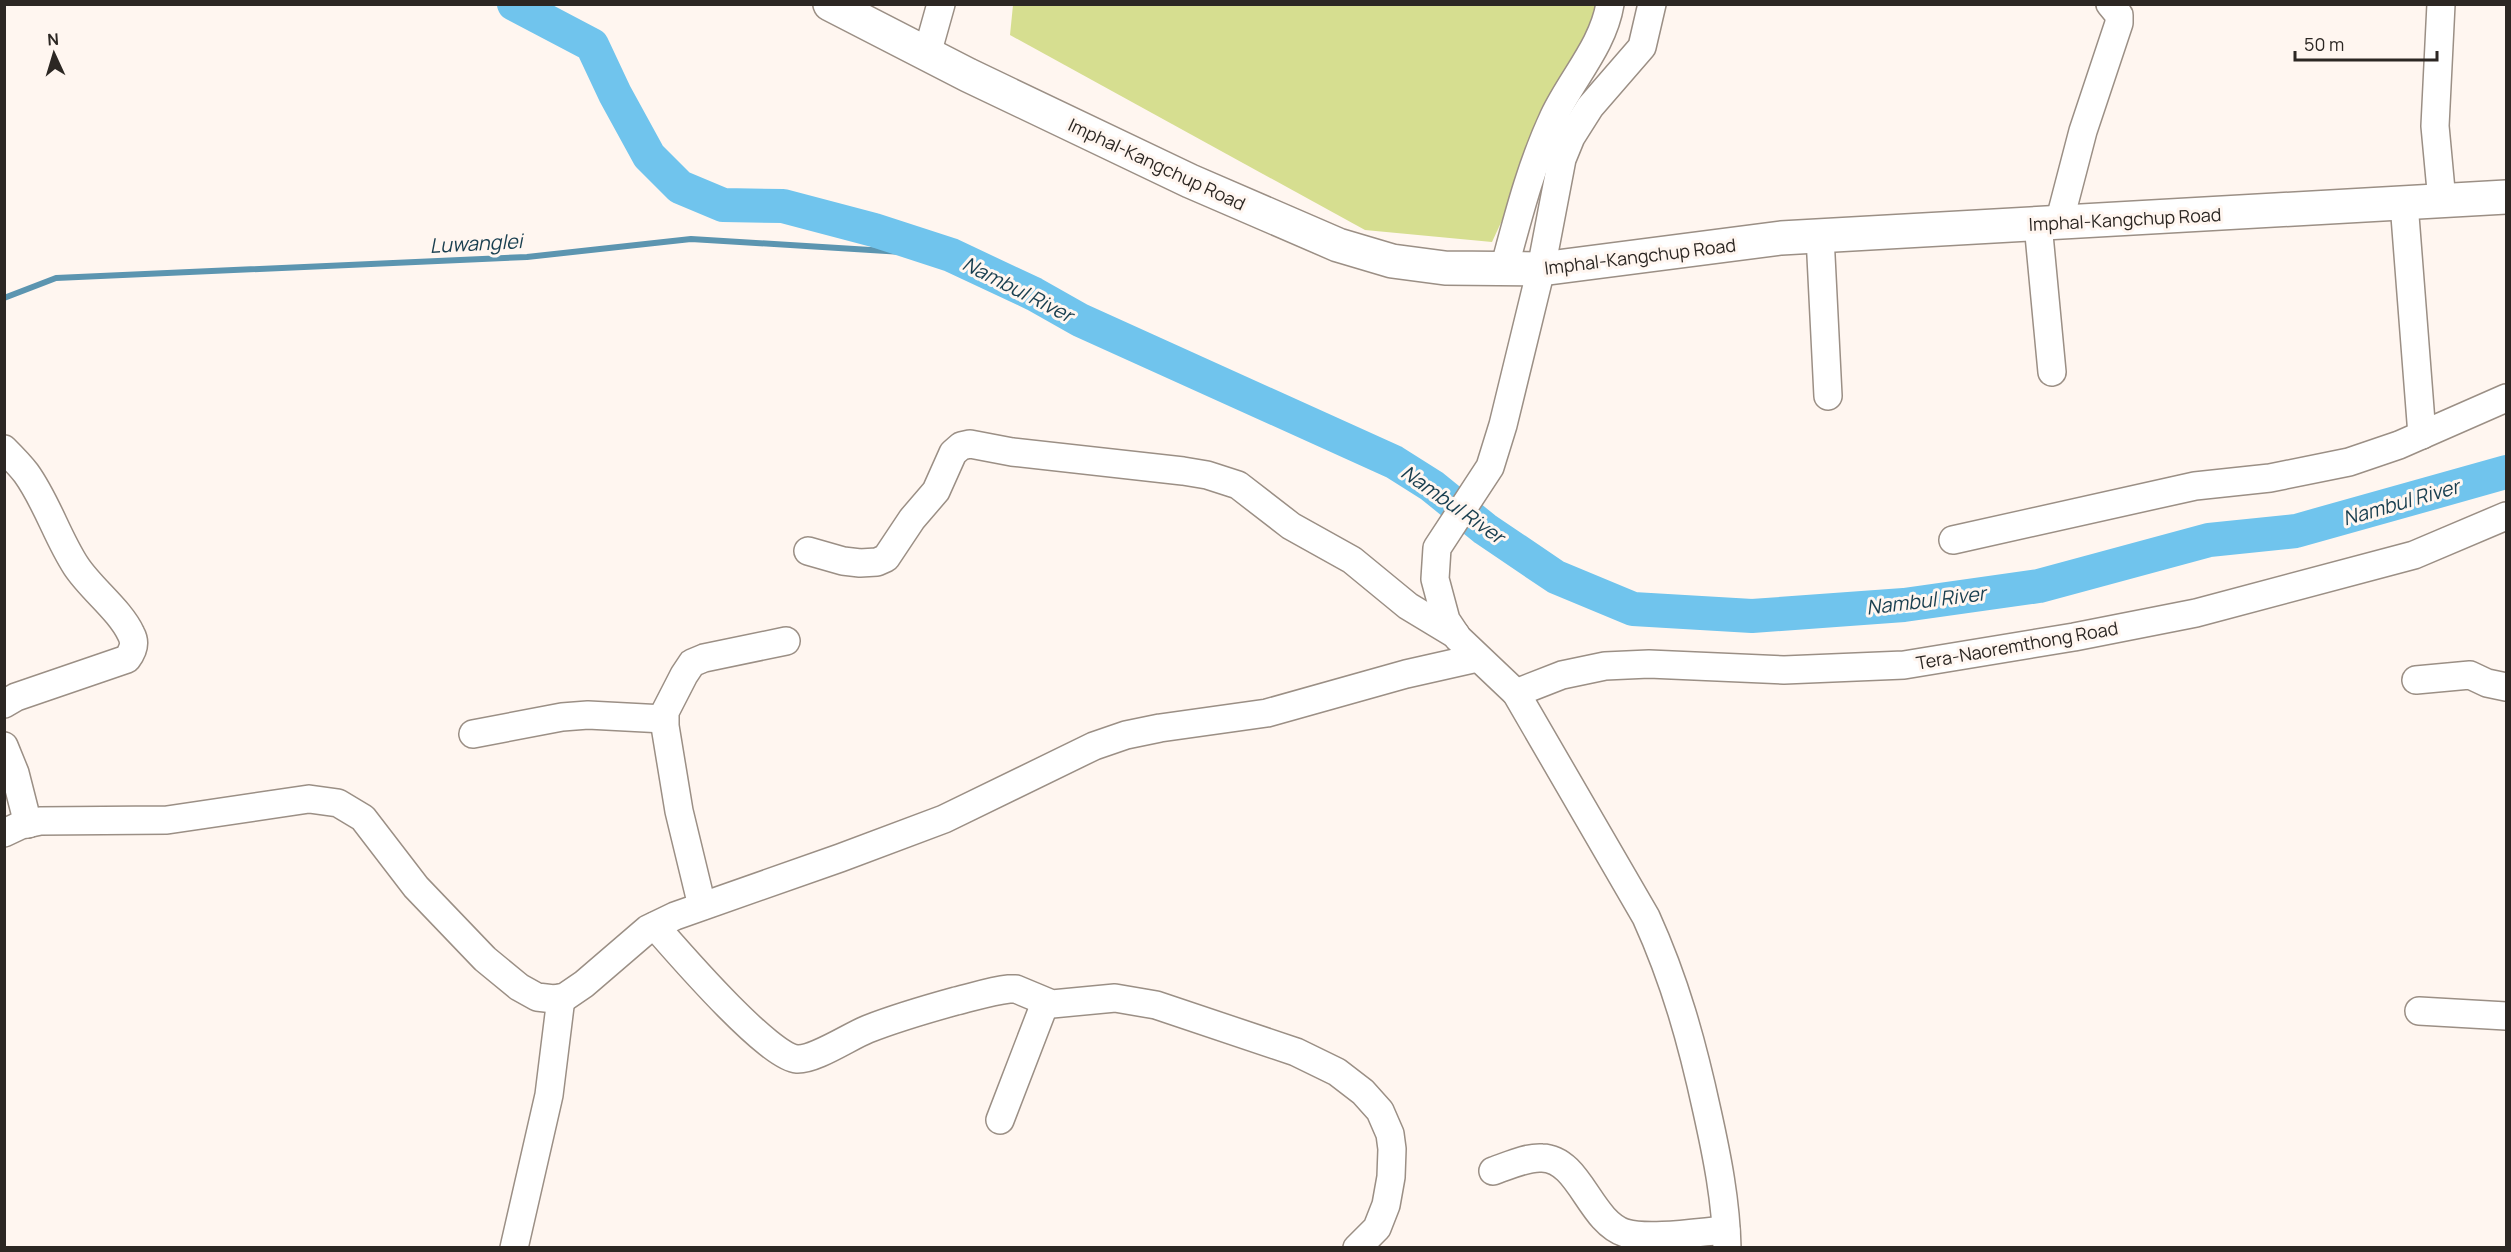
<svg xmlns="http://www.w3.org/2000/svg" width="2511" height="1252" viewBox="0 0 2511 1252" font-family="Manrope,sans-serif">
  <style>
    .green { fill: #d6de90 }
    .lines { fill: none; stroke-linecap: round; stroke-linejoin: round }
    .stream { stroke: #5c95b0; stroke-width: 6 }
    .river { stroke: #70c4ed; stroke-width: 34 }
    .minor-casing { stroke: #9b8f85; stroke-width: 30 }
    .major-casing { stroke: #9b8f85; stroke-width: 36 }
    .minor { stroke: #fff; stroke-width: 27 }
    .major { stroke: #fff; stroke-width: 33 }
    .labels { text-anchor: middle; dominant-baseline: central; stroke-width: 6; stroke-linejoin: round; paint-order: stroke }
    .street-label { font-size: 18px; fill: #2c2723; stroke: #fff6f0 }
    .water-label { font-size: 20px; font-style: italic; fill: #183e4f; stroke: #fff6f0 }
  </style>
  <rect width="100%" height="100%" fill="#fff6f0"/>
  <!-- green -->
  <polygon class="green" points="1013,5 1602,5 1492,242 1365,230 1010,35"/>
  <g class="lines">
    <!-- stream -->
    <polyline class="stream" points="4,298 56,278 527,257 691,239 951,255"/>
    <!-- river -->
    <polyline class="river" points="514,4 592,45 615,94 649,156 680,187 723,205 783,206 874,230 951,255 1034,294 1080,320 1394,462 1432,486 1485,529 1556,577 1633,609 1752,616 1904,605 2039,586 2209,540 2296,531 2506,472"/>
    <defs>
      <g id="minor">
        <path d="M1652,4l-10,43 -52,60 -19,30 -9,22 -21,110 -38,156 -13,42 -53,81 -2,31 11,41 12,18 58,55 130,224c29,64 46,125 61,194 10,45 19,90 20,137"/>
        <polyline points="2441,4 2435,126 2442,201"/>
        <polyline points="927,54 941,4"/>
        <polyline points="2404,203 2422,435"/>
        <polyline points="2059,223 2083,131 2119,23 2119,15 2110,4"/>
        <polyline points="2038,224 2052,372"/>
        <polyline points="1820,236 1828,396"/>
        <path d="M1504,269c14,-52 27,-104 50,-153 18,-38 49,-70 56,-112"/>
        <path d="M4,449c8,8 16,16 22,24 21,29 31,64 50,93 15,23 44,44 55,68 5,9 2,17 -4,25l-111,38 -12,7"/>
        <polyline points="1953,540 2195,486 2270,478 2349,462 2399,445 2506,398"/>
        <polyline points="808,551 843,561 860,563 877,562 886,558 912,519 936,491 953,453 961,446 970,444 1012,452 1183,471 1207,475 1238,485 1291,526 1352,560 1408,606 1456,635"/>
        <polyline points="2416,680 2470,675 2487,683 2506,687"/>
        <polyline points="1516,693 1562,675 1605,666 1649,664 1784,670 1904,665 2074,637 2196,613 2414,555 2506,516"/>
        <polyline points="473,734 562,717 588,715 664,719"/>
        <polyline points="4,746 15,773 28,824"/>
        <polyline points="4,833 21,825 40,821 167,820 309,799 338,803 363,818 416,887 485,959 519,987 537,997 554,999 565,997 584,984 648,929 675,916 840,858 944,819 1094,746 1126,735 1160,728 1267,713 1406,674 1477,658"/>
        <polyline points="702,906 679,811 665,726 665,712 684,675 692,663 704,658 786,641"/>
        <path d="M655,926c22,25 113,131 142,133 18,1 53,-23 71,-30 28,-11 59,-20 88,-28 17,-4 35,-10 53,-12h7l36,15 63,-6 41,7 140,47 41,20 26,20 17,19 10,23 2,15 -1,28 -5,28 -9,23 -20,20"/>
        <polyline points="2419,1011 2506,1016"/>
        <polyline points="1000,1120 1045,1003"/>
        <path d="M1493,1171c15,-5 33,-14 49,-13 38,1 47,63 83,75 24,7 75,-1 101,-3"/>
        <polyline points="514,1248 549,1095 561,998"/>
      </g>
      <polyline id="major" points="830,4 968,75 1190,181 1338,245 1392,261 1445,268 1541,269 1781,238 2506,197"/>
    </defs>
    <!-- minor casing -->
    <use href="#minor" class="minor-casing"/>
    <!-- major casing -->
    <use href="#major" class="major-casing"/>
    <!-- minor -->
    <use href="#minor" class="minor"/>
    <!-- major -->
    <use href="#major" class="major"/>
  </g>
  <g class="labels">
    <!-- street labels -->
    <g class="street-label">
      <text transform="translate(1157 164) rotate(25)">Imphal-Kangchup Road</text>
      <text transform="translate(2125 219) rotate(-3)">Imphal-Kangchup Road</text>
      <text transform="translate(1640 256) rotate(-7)">Imphal-Kangchup Road</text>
      <text transform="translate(2017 645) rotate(-10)">Tera-Naoremthong Road</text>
    </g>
    <!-- water labels -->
    <g class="water-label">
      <text transform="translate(476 243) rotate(-3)">Luwanglei</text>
      <text transform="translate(1018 289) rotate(27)">Nambul River</text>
      <text transform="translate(2401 502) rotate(-16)">Nambul River</text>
      <text transform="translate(1453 504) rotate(35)">Nambul River</text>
      <text transform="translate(1926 600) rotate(-7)">Nambul River</text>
    </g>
  </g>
  <!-- border -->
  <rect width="2511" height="1252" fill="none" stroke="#2c2723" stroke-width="12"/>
  <!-- north arrow -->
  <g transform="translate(54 54) rotate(356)" stroke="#fff6f0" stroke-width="4.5" paint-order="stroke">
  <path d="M0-4.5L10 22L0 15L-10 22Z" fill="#2c2723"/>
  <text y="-9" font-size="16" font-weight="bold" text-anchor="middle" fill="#2c2723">N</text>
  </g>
  <!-- scale -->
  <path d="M2295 51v9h142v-9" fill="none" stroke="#2c2723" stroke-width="3"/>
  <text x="2304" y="51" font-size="18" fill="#2c2723" stroke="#fff6f0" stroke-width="4.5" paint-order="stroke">50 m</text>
</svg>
